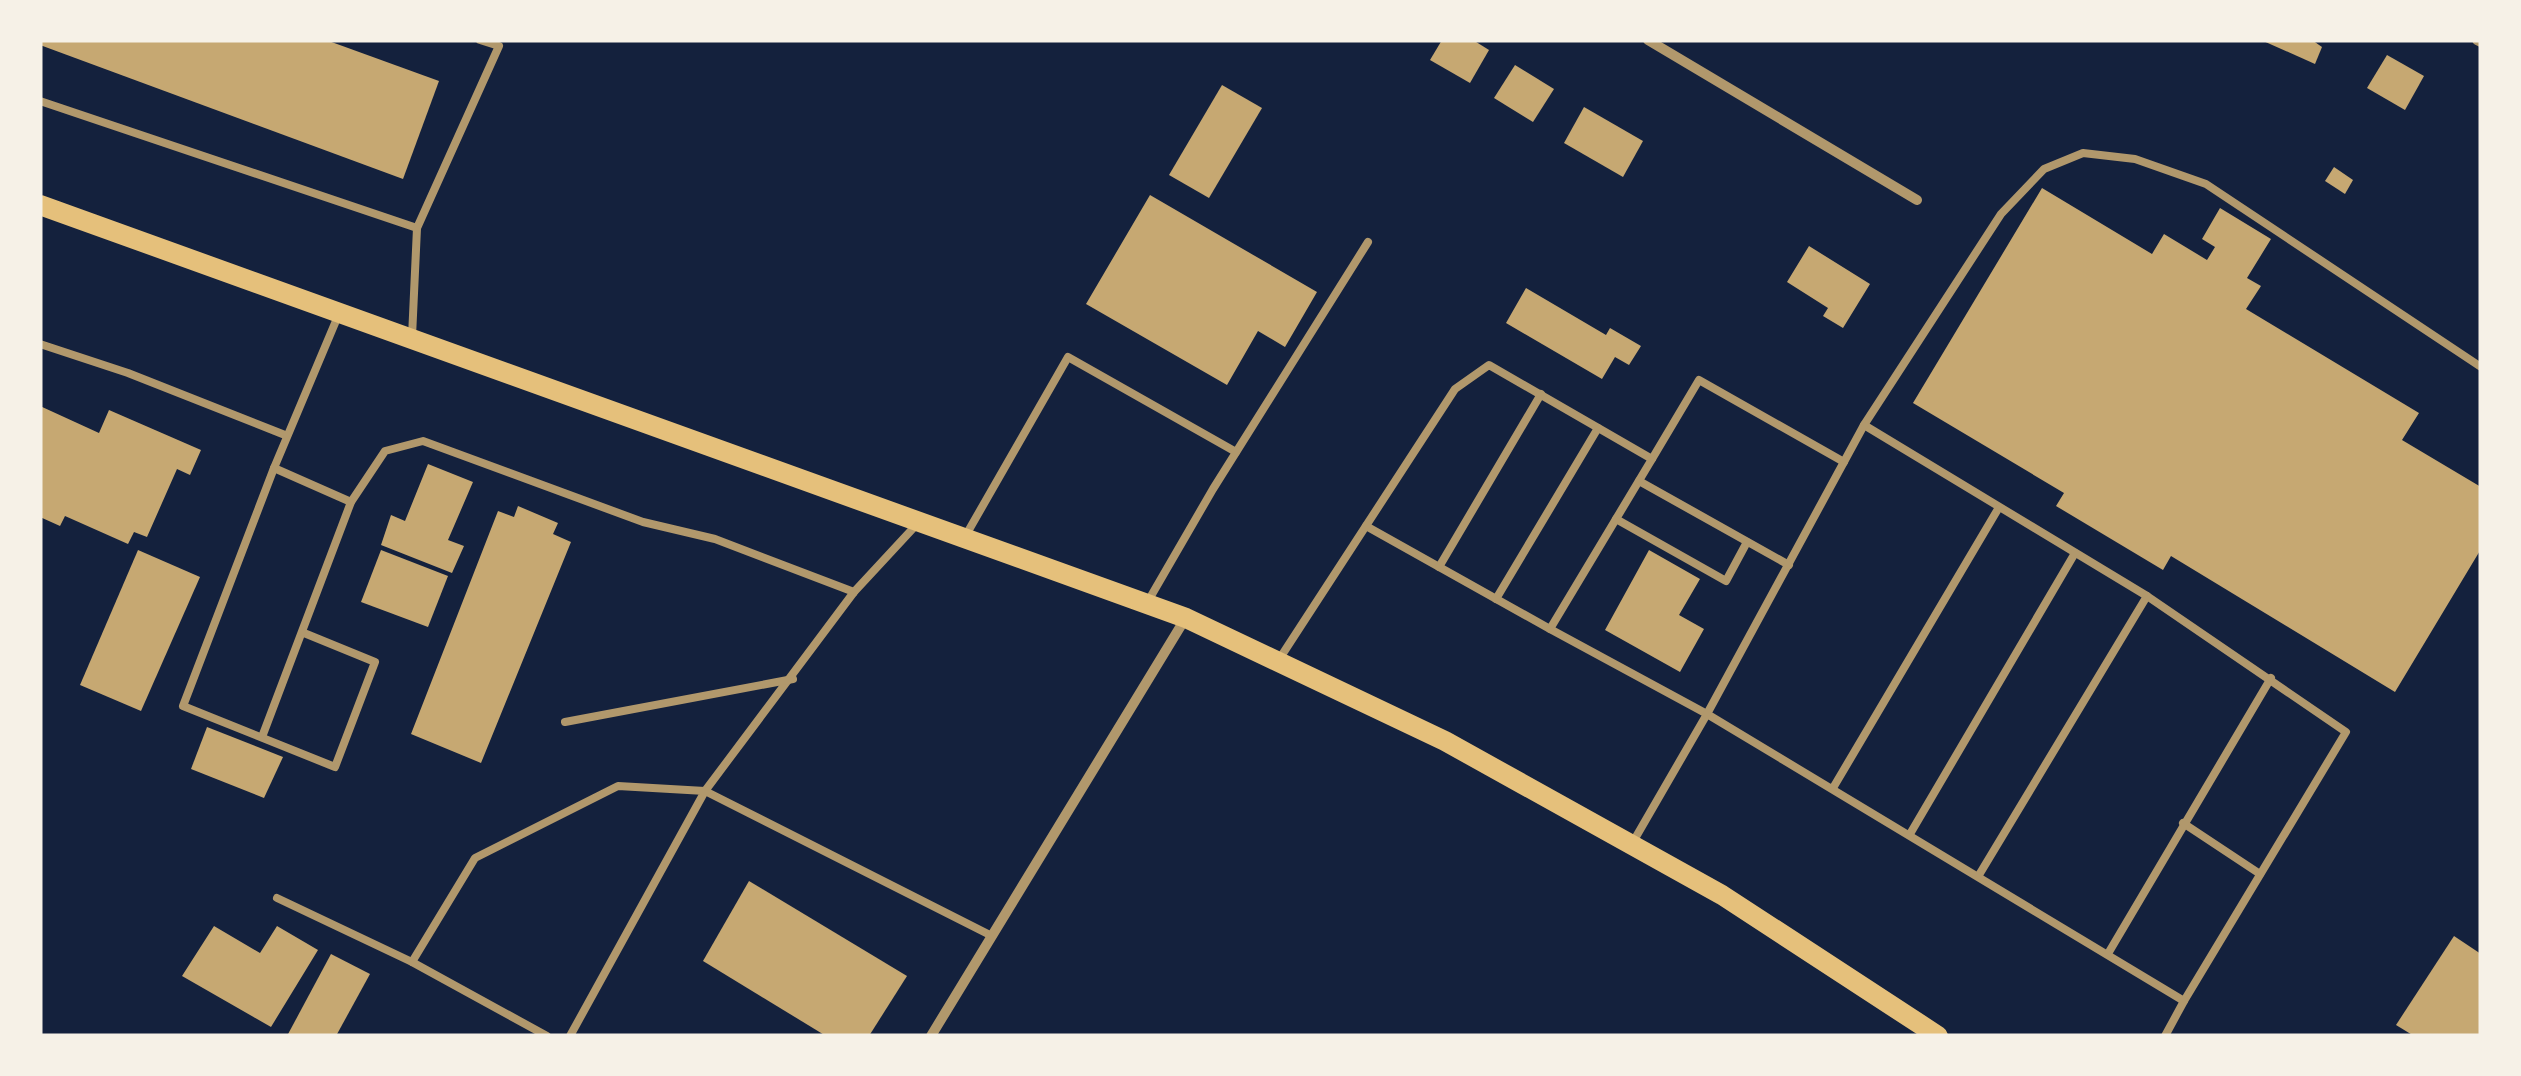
<svg xmlns="http://www.w3.org/2000/svg" width="2521" height="1076" viewBox="0 0 2521 1076" font-family="Commissioner,sans-serif">
  <style>
    .building { fill: #c6a872 }
    .lines { fill: none; stroke-linecap: round; stroke-linejoin: round }
    .service { stroke: #b1986c; stroke-width: 8 }
    .minor { stroke: #b1986c; stroke-width: 10 }
    .secondary { stroke: #e5c07b; stroke-width: 20 }
  </style>
  <rect width="100%" height="100%" fill="#14213d"/>
  <!-- building -->
  <g class="building">
    <polygon points="40,40 326,40 439,81 403,179 40,45"/>
    <polygon points="1442,40 1473,40 1489,50 1470,83 1430,60"/>
    <polygon points="2261,40 2312,40 2322,47 2315,64"/>
    <polygon points="2387,55 2424,76 2405,110 2367,88"/>
    <polygon points="1515,65 1554,89 1533,122 1494,98"/>
    <polygon points="1222,85 1262,108 1209,198 1169,175"/>
    <polygon points="1584,107 1643,141 1623,177 1564,143"/>
    <polygon points="2334,167 2353,180 2345,194 2325,181"/>
    <polygon points="2042,188 2152,254 2164,234 2207,260 2215,247 2202,239 2220,208 2271,239 2247,278 2261,286 2246,309 2419,413 2402,440 2481,487 2481,549 2395,692 2171,556 2163,570 2056,506 2064,493 1913,403"/>
    <polygon points="1150,195 1317,292 1285,347 1258,331 1227,385 1086,304"/>
    <polygon points="1809,246 1870,284 1843,328 1823,316 1828,308 1787,282"/>
    <polygon points="1526,288 1606,335 1610,328 1641,346 1629,365 1615,357 1602,379 1506,323"/>
    <polygon points="40,406 99,433 109,410 201,450 190,475 177,469 147,537 134,532 128,544 65,516 60,526 40,517"/>
    <polygon points="428,464 473,482 448,540 464,546 452,573 381,545 391,515 405,521"/>
    <polygon points="518,506 558,523 553,534 571,542 481,763 411,734 498,511 514,517"/>
    <polygon points="138,550 200,577 141,711 80,685"/>
    <polygon points="381,550 448,576 428,627 361,602"/>
    <polygon points="1649,550 1700,579 1679,615 1704,629 1680,672 1605,630"/>
    <polygon points="207,727 283,757 264,798 191,769"/>
    <polygon points="749,881 907,976 869,1036 826,1036 703,961"/>
    <polygon points="214,926 260,953 277,926 318,950 271,1027 182,976"/>
    <polygon points="2454,936 2481,954 2481,1036 2414,1036 2396,1025"/>
    <polygon points="331,954 370,974 336,1036 287,1036"/>
  </g>
  <g class="lines">
    <!-- service -->
    <g class="service">
      <polyline points="40,101 417,228"/>
      <polyline points="412,337 417,228 499,46 480,40"/>
      <polyline points="40,344 128,373 285,435"/>
      <polyline points="1864,425 2147,596 2346,732 2184,1001"/>
      <polyline points="1652,459 1699,380 1844,462"/>
      <polyline points="274,468 338,316"/>
      <polyline points="1639,481 1789,565"/>
      <polyline points="1616,519 1726,581 1747,542"/>
      <polyline points="918,523 854,592 705,791 992,936"/>
      <polyline points="1366,526 1550,629"/>
      <polyline points="966,535 1068,357 1236,452"/>
      <polyline points="1439,567 1541,394"/>
      <polyline points="1496,599 1598,428"/>
      <polyline points="1147,603 1213,489 1368,242"/>
      <polyline points="304,633 375,662 335,767 183,706 274,468 351,502"/>
      <polyline points="1280,658 1455,389 1489,365 1652,459 1550,629 1707,714 1633,842"/>
      <polyline points="565,722 793,679"/>
      <polyline points="262,737 351,502 385,451 423,441 643,522 715,539 854,592"/>
      <polyline points="1833,788 1998,509"/>
      <polyline points="2183,823 2260,874"/>
      <polyline points="1910,834 2075,553"/>
      <polyline points="1979,875 2147,596"/>
      <polyline points="277,898 412,962"/>
      <polyline points="2109,952 2271,678"/>
      <polyline points="547,1036 412,962 475,858 618,786 705,791 570,1036"/>
      <polyline points="2165,1036 2184,1001 1707,714 1864,425 2001,214 2044,169 2083,153 2135,159 2206,184 2481,367"/>
    </g>
    <!-- minor -->
    <g class="minor">
      <polyline points="1648,40 1917,200"/>
      <polyline points="2477,40 2481,42"/>
      <polyline points="931,1036 1185,619"/>
    </g>
    <!-- secondary -->
    <polyline class="secondary" points="40,205 1186,618 1445,741 1722,895 1938,1036"/>
  </g>
  <!-- border -->
  <rect width="2521" height="1076" fill="none" stroke="#f6f1e7" stroke-width="85"/>
</svg>
